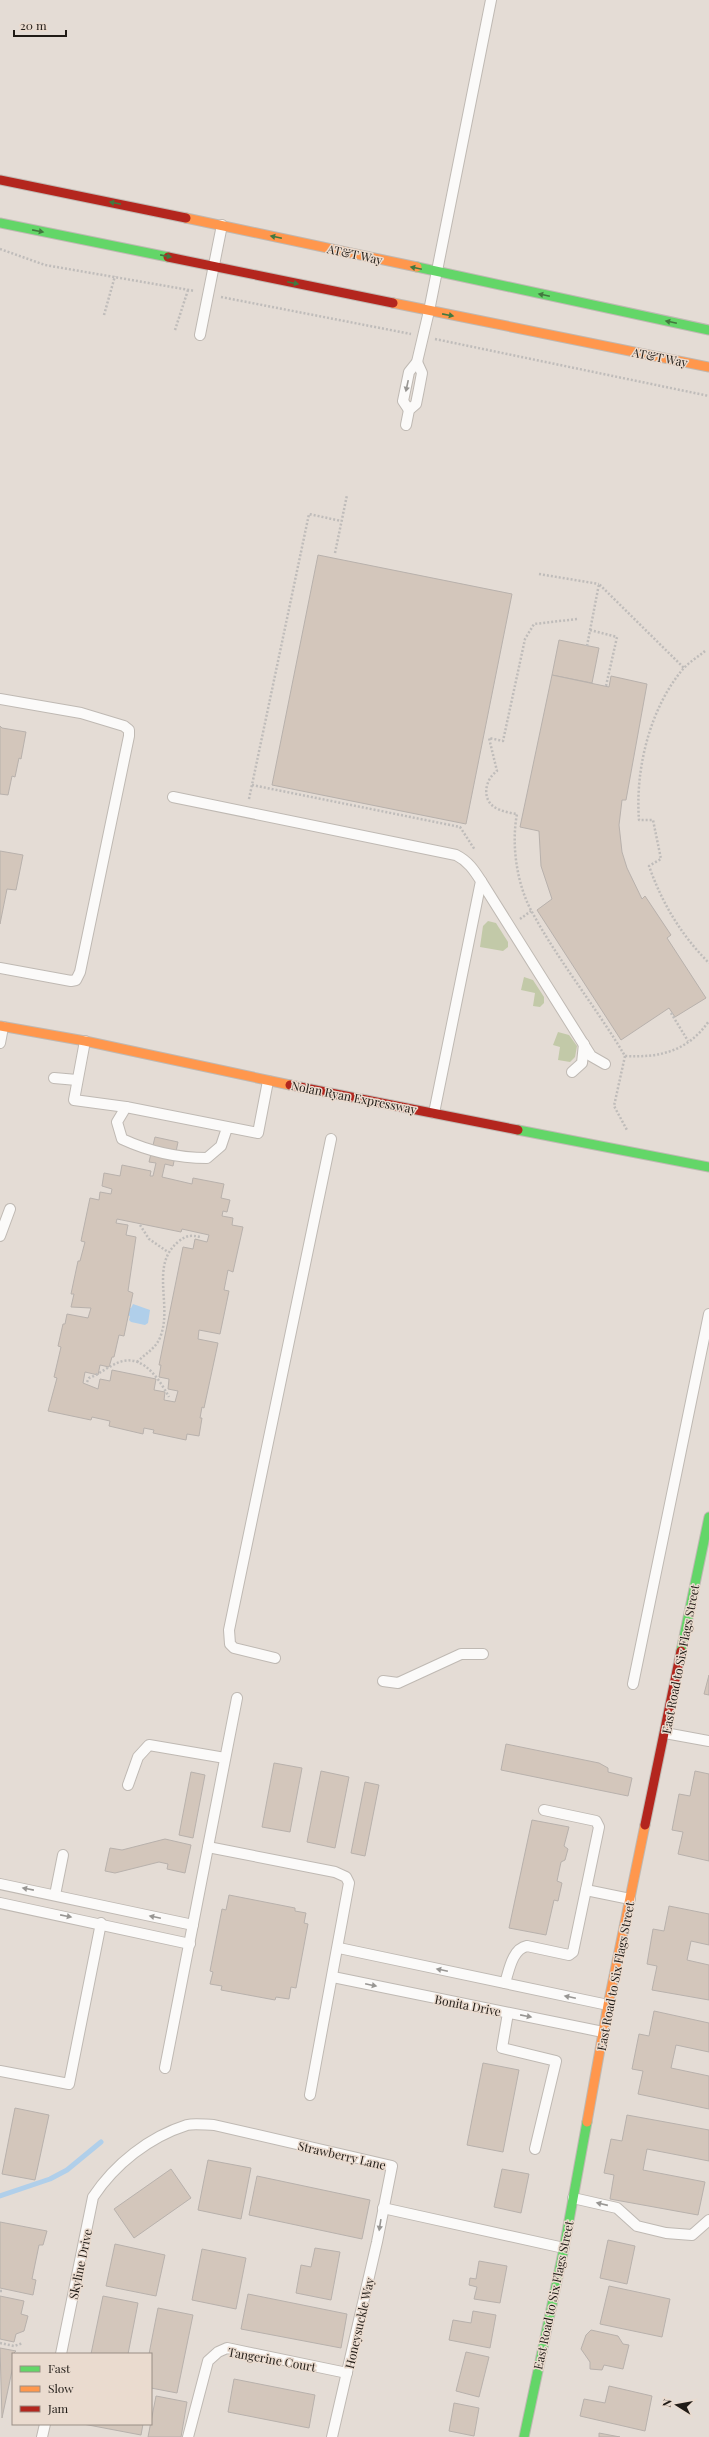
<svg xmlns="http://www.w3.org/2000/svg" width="709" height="2437" viewBox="0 0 709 2437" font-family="'Playfair Display',serif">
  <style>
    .green { fill: #c2c9a8 }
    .water { fill: #b0cfea }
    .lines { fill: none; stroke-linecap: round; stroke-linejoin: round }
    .stream { stroke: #b0cfea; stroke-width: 5 }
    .building { fill: #d3c6bb; stroke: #b8b1ac; fill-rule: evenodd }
    .lane-casing { stroke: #bfb9b3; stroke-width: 12 }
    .fast-casing { stroke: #bfb9b3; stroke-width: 11 }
    .slow-casing { stroke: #bfb9b3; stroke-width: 11 }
    .jam-casing { stroke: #bfb9b3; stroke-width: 11 }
    .path { stroke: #bfbcba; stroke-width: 2.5; stroke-dasharray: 2 2; stroke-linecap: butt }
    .lane { stroke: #fbfaf9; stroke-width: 10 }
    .fast { stroke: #63d668; stroke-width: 9 }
    .slow { stroke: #ff974d; stroke-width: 9 }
    .jam { stroke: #b3261e; stroke-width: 9 }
    .oneway { fill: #42783f }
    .oneway2 { fill: #989693 }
    .labels { text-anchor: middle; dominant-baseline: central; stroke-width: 3; stroke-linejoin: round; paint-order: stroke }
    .street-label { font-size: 12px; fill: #201b16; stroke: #eadbcf }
  </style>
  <rect width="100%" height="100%" fill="#e4dcd5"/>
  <!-- green -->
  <g class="green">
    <polygon points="488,921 496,923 508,942 508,947 503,951 480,947 483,926"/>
    <polygon points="524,977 533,980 544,997 544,1003 540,1007 533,1006 535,993 521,990"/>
    <polygon points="558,1032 569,1035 577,1046 575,1057 570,1062 558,1060 560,1047 553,1045"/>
  </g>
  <!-- water -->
  <polygon class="water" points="133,1304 150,1310 148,1323 145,1325 131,1322 129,1320 130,1316 127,1315 129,1308 131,1308"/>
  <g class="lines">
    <!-- stream -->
    <polyline class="stream" points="0,2196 50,2179 67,2170 101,2142"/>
  </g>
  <!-- building -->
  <g class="building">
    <polygon points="318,555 512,594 466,824 272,785"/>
    <polygon points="559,640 599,648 592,683 552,675"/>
    <polygon points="552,675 609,687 611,676 647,684 626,800 622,800 619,825 622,852 627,868 642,899 645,896 671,935 667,938 706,998 675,1017 669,1008 621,1040 537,910 552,899 541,866 539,831 520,827"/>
    <polygon points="0,726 2,728 26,732 21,759 19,758 15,777 12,776 8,795 0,794"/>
    <polygon points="0,851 23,855 16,890 7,889 0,924"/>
    <path d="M155,1137l23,5 -5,24 -8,-2 -3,13 30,7 1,-6 31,6 -3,14 9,2 -3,12 -4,-1 -1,5 11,2 -1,7 11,2 -10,45 -5,-2 -4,20 5,1 -9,43 -21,-4 -1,9 20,4 -14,65 -2,-1 -2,11h2l-3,18 -12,-2 -1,6 -33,-7 1,-3 -10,-2 -1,6 -34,-8 1,-5 -18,-4 -1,3 -43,-9 9,-33 -3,-1 7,-30 -3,-1 5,-22h2l2,-10 21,4 3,-10 -20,-1 3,-13h-3l7,-33h2l5,-19 -4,-1 9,-43 9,2 1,-8 11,2 1,-5 -10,-3 2,-13 16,3 2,-11 29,6 -1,5h3l3,-13 -7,-1zM117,1219l64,13 1,-3 27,6 -2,7 -12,-3 -2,10 -10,-2 -24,118h2l-2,12 10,2 -1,10 10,2 -3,11 -11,-2 1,-8 -11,-2 2,-11 -44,-9 -2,11 -10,-2 -2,10 -15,-6 2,-11 13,3 2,-10 9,2 3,-10h2l5,-22 5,1 9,-43 -5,-2 8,-54 -10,-2 2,-10 -12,-2z"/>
    <polygon points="709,1675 709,1695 704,1694"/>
    <polygon points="506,1744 599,1763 608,1768 608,1772 632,1778 628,1796 501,1770"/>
    <polygon points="274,1763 302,1768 290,1832 262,1827"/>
    <polygon points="321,1771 349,1777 335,1848 307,1842"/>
    <polygon points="695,1771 709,1774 709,1861 678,1854 683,1832 672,1830 679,1794 690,1796"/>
    <polygon points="191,1772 205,1775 193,1838 179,1835"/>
    <polygon points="365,1782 379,1785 365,1856 351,1853"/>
    <polygon points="532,1820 569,1827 564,1846 568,1849 565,1860 561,1862 557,1881 562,1883 558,1901 554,1900 546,1935 509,1928"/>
    <polygon points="165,1839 191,1845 185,1873 167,1869 168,1864 159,1862 115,1873 105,1871 110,1848 122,1850"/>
    <polygon points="229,1895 295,1908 295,1911 306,1913 304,1923 308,1924 296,1988 291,1987 289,1999 276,1997 275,2000 221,1990 222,1986 210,1984 213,1972 210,1971 222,1909 226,1910"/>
    <polygon points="669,1906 709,1914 709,1945 691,1941 687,1960 709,1965 709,2000 652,1990 657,1966 647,1964 653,1929 664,1931"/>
    <polygon points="654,2011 709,2023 709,2052 676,2045 671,2068 709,2076 709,2109 638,2094 643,2071 632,2069 639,2034 649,2036"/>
    <polygon points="483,2063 519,2070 503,2152 467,2145"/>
    <polygon points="15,2108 49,2115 35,2180 2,2174"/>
    <polygon points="627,2115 709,2130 709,2161 647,2149 643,2170 705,2182 698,2215 610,2199 614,2175 604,2173 611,2139 622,2141"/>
    <polygon points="208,2160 251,2168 241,2219 198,2210"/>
    <polygon points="171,2169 191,2198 134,2238 114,2209"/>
    <polygon points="502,2169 529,2174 521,2213 494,2207"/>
    <polygon points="257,2176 370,2200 362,2239 249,2215"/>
    <polygon points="0,2222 47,2231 43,2245 39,2245 32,2279 36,2280 33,2295 0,2288"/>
    <polygon points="608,2240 635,2246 627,2284 600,2278"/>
    <polygon points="115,2244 165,2255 156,2296 106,2286"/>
    <polygon points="315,2248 340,2252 331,2300 296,2293 301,2265 311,2267"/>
    <polygon points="202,2249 246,2258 236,2309 192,2300"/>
    <polygon points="479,2261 507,2266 500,2303 474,2299 477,2287 469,2285 470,2278 476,2279"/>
    <polygon points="609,2286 670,2299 662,2337 600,2324"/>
    <polygon points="248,2294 347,2314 341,2348 241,2329"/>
    <polygon points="0,2296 24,2301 21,2314 28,2316 24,2331 16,2334 14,2342 0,2339"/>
    <polygon points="103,2296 138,2303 128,2354 91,2354"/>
    <polygon points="158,2308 193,2315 177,2393 151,2388 151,2354 149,2354"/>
    <polygon points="473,2311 496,2315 490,2348 449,2340 453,2320 471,2323"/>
    <polygon points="591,2330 618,2336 623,2344 629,2345 623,2369 604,2365 602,2370 590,2369 590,2362 581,2349 586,2335"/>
    <polygon points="0,2348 16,2351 13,2354 13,2366 2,2418"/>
    <polygon points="466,2352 489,2357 479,2397 456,2391"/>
    <polygon points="234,2379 315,2395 309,2428 228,2412"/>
    <polygon points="609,2386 652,2396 645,2431 580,2416 584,2399 605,2403"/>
    <polygon points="156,2396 187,2402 181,2437 148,2437"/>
    <polygon points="454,2403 479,2408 474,2436 449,2431"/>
    <polygon points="83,2424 143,2424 141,2435"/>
    <polygon points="599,2433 620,2437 599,2437"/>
  </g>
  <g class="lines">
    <defs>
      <g id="lane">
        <polyline points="200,335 222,225"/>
        <polyline points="409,410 403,401 409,372 417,362 429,311 491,0"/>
        <polyline points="406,425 409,410 416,404 419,389 422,373 417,362"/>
        <polyline points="0,699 81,713 124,726 129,730 129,736 80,972 76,980 71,981 0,968"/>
        <path d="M173,797l283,58c12,6 18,15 25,26l-47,232"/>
        <polyline points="481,881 591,1056 605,1064"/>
        <polyline points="85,1041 74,1100 126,1107"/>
        <polyline points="0,1043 3,1027"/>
        <polyline points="572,1072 582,1063 584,1044"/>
        <polyline points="54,1078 77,1080"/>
        <path d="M227,1128l-6,18 -14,12c-28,0 -59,-7 -85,-19l-5,-17 9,-15 132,26 10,-52"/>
        <polyline points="0,1236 10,1209"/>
        <polyline points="275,1658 234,1648 230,1644 229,1630 331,1139"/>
        <polyline points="383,1681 398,1683 461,1654 483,1654"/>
        <polyline points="633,1684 709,1314"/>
        <polyline points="665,1733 709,1741"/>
        <polyline points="128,1785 138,1757 149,1745 225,1758"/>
        <polyline points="208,1847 237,1698"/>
        <polyline points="0,1884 193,1925"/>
        <polyline points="586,1890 630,1899"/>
        <polyline points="55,1895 63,1855"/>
        <polyline points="0,1903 190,1944"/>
        <polyline points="339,1948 608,2005"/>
        <polyline points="333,1977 603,2032"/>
        <path d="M505,1983c4,-12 7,-34 22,-37l42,9 4,-3 26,-125 -3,-6 -52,-11"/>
        <polyline points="508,2013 502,2048 556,2061 535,2149"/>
        <polyline points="165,2068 208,1847 335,1872 346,1877 349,1883 310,2095"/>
        <polyline points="0,2071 69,2084 101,1923"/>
        <polyline points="573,2198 617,2208 637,2226 666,2233 692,2235 709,2220"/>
        <polyline points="383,2208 564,2248"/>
        <path d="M61,2354l32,-157c22,-33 56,-60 94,-72 8,-2 19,0 27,0l178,41 -15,76 -45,195"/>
        <polyline points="42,2437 45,2424"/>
        <polyline points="188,2437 208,2361 218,2352 227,2348 347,2373"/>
      </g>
      <g id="fast">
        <polyline points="0,223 168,257"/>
        <polyline points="417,267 709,330"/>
        <polyline points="518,1130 709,1167"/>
        <polyline points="681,1651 709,1517"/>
        <polyline points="524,2437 564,2248 587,2122"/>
      </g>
      <g id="slow">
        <polyline points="186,218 417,267"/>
        <polyline points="393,303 709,367"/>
        <polyline points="0,1026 85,1041 290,1085"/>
        <polyline points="587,2122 608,2005 645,1825"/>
      </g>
      <g id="jam">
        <polyline points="0,180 186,218"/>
        <polyline points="168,257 393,303"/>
        <polyline points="290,1085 518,1130"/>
        <polyline points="645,1825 681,1651"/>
      </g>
    </defs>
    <!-- lane casing -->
    <use href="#lane" class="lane-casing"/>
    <!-- fast casing -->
    <use href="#fast" class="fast-casing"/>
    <!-- slow casing -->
    <use href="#slow" class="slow-casing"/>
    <!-- jam casing -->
    <use href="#jam" class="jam-casing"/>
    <!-- path -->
    <g class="path">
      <polyline points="0,249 45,265 195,291"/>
      <polyline points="221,297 411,334"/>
      <polyline points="104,315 115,276"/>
      <polyline points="175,330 188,290"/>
      <polyline points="435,339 709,396"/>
      <polyline points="335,553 347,495"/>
      <polyline points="539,574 599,584"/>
      <path d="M577,619l-43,5 -9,15 -22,102 -14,-3 8,33c-13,9 -16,31 1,38 6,3 13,4 19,5 -6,31 0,71 15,98 27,50 64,95 93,144 35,2 63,-5 84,-35"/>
      <polyline points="590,630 617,637 606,686"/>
      <polyline points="587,646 599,584 684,668"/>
      <path d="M705,651c-7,6 -16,11 -22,18 -33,39 -48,100 -44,151h14l8,39 -12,7c13,37 32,69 60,97"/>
      <polyline points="252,785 460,827 475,850"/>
      <polyline points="249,799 309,514 341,521"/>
      <polyline points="520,919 531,911"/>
      <polyline points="671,1013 688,1041"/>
      <polyline points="625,1056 614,1106 627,1130"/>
      <polyline points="140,1225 149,1239 168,1252"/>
      <path d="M137,1362c9,-9 20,-14 24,-27 11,-31 -11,-70 17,-93 8,-7 13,-7 23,-5"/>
      <path d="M87,1382l2,-4c11,-4 22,-14 34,-17 22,-5 37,20 46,36"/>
      <polyline points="0,2291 2,2291"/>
      <polyline points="0,2343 14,2346 23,2343"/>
    </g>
    <!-- lane -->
    <use href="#lane" class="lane"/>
    <!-- fast -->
    <use href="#fast" class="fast"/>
    <!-- slow -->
    <use href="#slow" class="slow"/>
    <!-- jam -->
    <use href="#jam" class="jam"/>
  </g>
  <!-- one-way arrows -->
  <defs><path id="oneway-solid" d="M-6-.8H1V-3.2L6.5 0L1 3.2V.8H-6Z"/></defs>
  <g class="oneway">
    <use href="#oneway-solid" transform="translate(115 203) rotate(-169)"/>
    <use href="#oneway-solid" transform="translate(38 231) rotate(11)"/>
    <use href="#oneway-solid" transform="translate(276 237) rotate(-168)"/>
    <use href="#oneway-solid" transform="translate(166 256) rotate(11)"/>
    <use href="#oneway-solid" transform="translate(416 268) rotate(-168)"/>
    <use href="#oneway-solid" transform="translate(293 283) rotate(12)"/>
    <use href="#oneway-solid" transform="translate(544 295) rotate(-168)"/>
    <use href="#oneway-solid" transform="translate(448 315) rotate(11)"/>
    <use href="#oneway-solid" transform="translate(671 322) rotate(-168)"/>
  </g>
  <g class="oneway2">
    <use href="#oneway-solid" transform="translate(407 386) rotate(102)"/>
    <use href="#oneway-solid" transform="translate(28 1889) rotate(-169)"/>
    <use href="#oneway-solid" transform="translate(66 1916) rotate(11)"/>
    <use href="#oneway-solid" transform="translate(155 1917) rotate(-168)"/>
    <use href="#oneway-solid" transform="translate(442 1970) rotate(-168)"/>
    <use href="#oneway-solid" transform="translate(371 1985) rotate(12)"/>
    <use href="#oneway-solid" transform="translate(570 1997) rotate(-168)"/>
    <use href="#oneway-solid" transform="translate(526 2016) rotate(11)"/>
    <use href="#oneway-solid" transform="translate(602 2204) rotate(-167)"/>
    <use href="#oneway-solid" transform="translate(380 2225) rotate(99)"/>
  </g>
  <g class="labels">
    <!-- street labels -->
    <g class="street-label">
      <text transform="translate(355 254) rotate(12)">AT&amp;T Way</text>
      <text transform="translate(660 357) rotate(11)">AT&amp;T Way</text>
      <text transform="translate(354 1097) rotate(11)">Nolan Ryan Expressway</text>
      <text transform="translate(680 1659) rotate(-79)">East Road to Six Flags Street</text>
      <text transform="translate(615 1976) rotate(-79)">East Road to Six Flags Street</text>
      <text transform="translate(468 2005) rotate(11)">Bonita Drive</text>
      <text transform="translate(342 2155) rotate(13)">Strawberry Lane</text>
      <text transform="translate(80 2264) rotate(-78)">Skyline Drive</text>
      <text transform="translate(553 2295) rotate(-78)">East Road to Six Flags Street</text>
      <text transform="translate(359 2323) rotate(-77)">Honeysuckle Way</text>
      <text transform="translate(272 2359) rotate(10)">Tangerine Court</text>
    </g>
  </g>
  <!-- legend -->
  <rect x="12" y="2353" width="140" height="72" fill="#eadbcf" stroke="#998e85"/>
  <rect x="20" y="2366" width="20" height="6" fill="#63d668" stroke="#998e85"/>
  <text x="48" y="2373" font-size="12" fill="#201b16">Fast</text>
  <rect x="20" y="2386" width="20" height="6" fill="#ff974d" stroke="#998e85"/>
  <text x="48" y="2393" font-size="12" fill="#201b16">Slow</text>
  <rect x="20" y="2406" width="20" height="6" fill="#b3261e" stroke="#998e85"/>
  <text x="48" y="2413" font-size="12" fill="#201b16">Jam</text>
  <!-- north arrow -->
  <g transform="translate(677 2405) rotate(281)" stroke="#eadbcf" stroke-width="3" paint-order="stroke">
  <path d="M0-3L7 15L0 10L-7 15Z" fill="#201b16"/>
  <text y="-6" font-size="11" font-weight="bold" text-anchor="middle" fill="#201b16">N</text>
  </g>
  <!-- scale -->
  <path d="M14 30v6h52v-6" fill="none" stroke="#201b16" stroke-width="2"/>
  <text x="20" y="30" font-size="12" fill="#201b16" stroke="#eadbcf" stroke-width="3" paint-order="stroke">20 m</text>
</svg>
